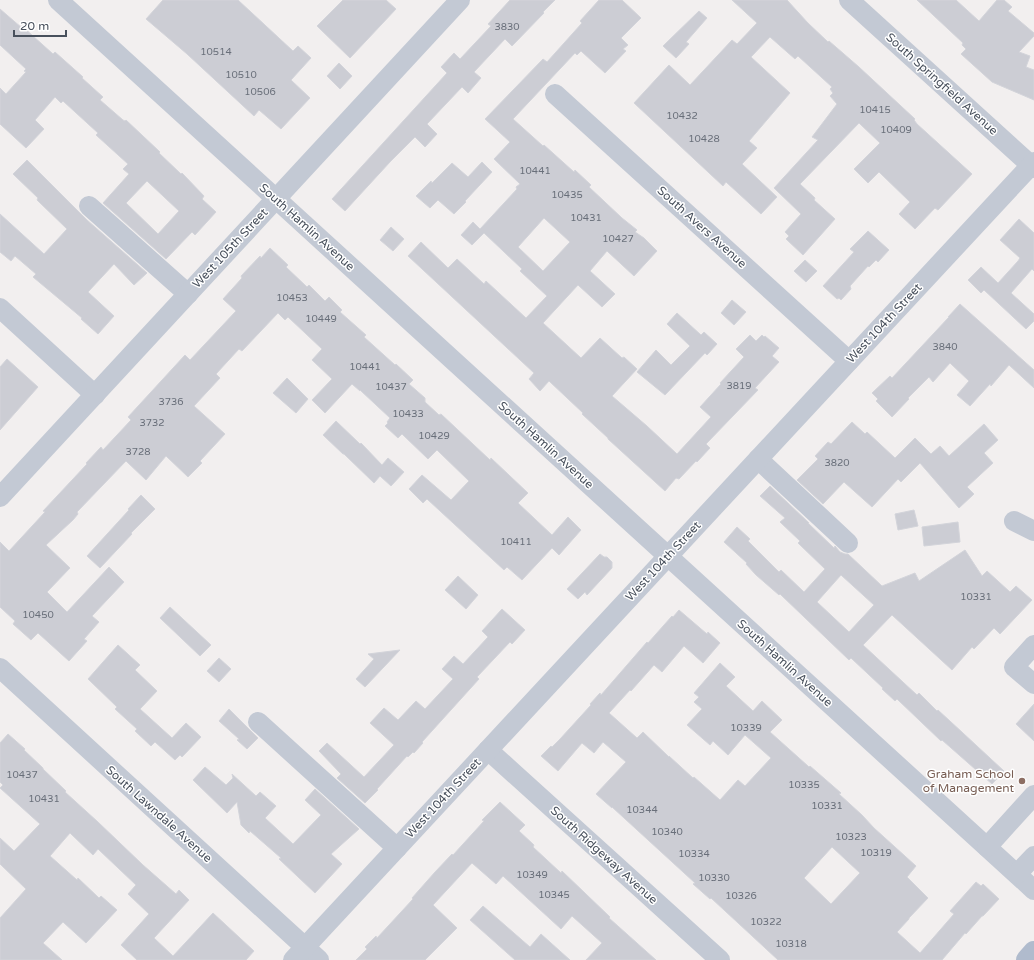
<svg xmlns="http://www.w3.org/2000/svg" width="1034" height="960" viewBox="0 0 1034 960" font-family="'Varela Round',sans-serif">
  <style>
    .building { fill: #cccdd4; stroke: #d3d4da; fill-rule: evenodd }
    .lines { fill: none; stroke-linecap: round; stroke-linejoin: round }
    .minor { stroke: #c3c9d4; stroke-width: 20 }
    .major { stroke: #b0bbcd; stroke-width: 22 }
    .education-dot { fill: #8d6e63; stroke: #fff; stroke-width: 1.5 }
    .labels { text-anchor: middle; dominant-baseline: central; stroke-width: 3; stroke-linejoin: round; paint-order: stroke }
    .number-label { font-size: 10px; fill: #696f7a }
    .street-label { font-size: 12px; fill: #48505c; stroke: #fff }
    .education-label { font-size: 12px; fill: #785e54; stroke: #fff; text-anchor: end }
  </style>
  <rect width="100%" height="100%" fill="#f2efef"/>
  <!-- building -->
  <g class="building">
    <polygon points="163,0 238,0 293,51 298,46 311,58 291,80 310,98 281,129 259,110 254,116 187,54 146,19"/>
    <polygon points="343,0 386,0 396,9 350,58 317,26"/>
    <polygon points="510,0 555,0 543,12 544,13 512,46 505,39 474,72 481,78 468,93 462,87 427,124 437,134 425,147 415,137 390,162 345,211 332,199 447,73 441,67 454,53 460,59 491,26 488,24"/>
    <path d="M599,0h23l19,18 -20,20 7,7 -5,4 3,2 -21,22 -24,-22 -4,4 -2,-2 -62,66 30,27 1,-1 30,27 1,-2 16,15 -2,2 33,31 15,12 -2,2 9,6 13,13 -23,25 -27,-25 -17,20 25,23 -13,13 -24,-22 -35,38 38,35 19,-20 22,20 2,-1 13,12 -25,27 35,30 30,28 34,-37 -11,-10 21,-23 -1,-1 24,-26 -8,-8 14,-14 6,6 6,-6 2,2 1,-1 14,12 -7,8 7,6 -24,26 3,2 -52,54 4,4 -13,14 -1,-1 -17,18 -3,-1 -11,13 -57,-52v-1l-26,-24 1,-1 -34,-32 -9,10 -11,-12 5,-6 -126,-117 13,-14 27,26 9,-9 27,25 2,-3 40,37 21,-22 -27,-25 2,-2 -38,-36 -12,12 -11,-10 12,-13 7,7 37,-40 -1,-2 4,-3 -26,-25 16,-17 -25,-23 58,-60 4,3 35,-39 -2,-2zM544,218l26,24 -27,29 -25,-24z"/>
    <polygon points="732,0 787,0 808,23 828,42 829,41 859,67 915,119 914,120 917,124 972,174 938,210 935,208 915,229 899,214 910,202 879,172 868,183 854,169 880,143 859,123 800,184 815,198 814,200 835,219 803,255 786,239 789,236 785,232 801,214 774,188 818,140 812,137 837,104 830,96 833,93 830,89 832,87 798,56 795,59 770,37 751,57 790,93 749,141 757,148 742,164 777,197 761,214 726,182 723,186 634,103 669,65 690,85 732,40 737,44 757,23"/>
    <polygon points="917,0 956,0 979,21 997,0 1004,0 1012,7 1008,11 1034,33 1034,36 1019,52 1030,56 1026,67 1034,70 1034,100 992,82 961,54 966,49 962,45 963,43"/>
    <path d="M0,9l22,19 1,-1 30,27 2,-2 28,25 -1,1 21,19 -3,3 23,20 2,1 1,-1 34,32 -1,1 22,21 1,-1 22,23 -2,3 14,13 -21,23 -3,-3 -26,27 -63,-56 26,-29 -6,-5 5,-5 -32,-29 2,-2 -35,-32 -2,2 -6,-6 -20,23 9,9 -18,19 -26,-24v-36l6,6 20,-22 -2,-1 2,-2 -26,-24zM147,181l32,30 -21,23 -32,-31z"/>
    <polygon points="699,11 707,18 686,42 689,44 676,58 663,46"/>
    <polygon points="339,63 352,76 340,89 327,76"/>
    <polygon points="27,160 87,220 147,273 134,285 114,264 88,292 114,316 98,334 81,319 82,318 33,277 36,274 15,256 11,261 0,252 0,214 44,254 67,229 37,200 38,198 13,174"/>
    <polygon points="482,162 492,172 465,201 466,202 454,214 438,200 430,208 416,196 431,181 432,183 452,163 468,177"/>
    <polygon points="1019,219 1034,233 1034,271 1032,269 1011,293 1034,314 1034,321 1026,329 984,290 981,293 968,280 981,267 998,283 1018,261 1020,258 1000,240"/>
    <polygon points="391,227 404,239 393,251 380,240"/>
    <polygon points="868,231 889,250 878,262 876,260 869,267 868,266 850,286 851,289 841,300 839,298 837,299 823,286 854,252 850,249"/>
    <polygon points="270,248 288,265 286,267 307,287 309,285 325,301 329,297 342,310 340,312 366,335 364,337 395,365 396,364 413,380 409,384 425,398 425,402 439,415 441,414 490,460 491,458 528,493 518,503 552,535 568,517 581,530 559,555 552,548 522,580 507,567 504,570 427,499 423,503 409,489 422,475 451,500 469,481 437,450 428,459 402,434 398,438 385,426 388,423 387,422 390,418 360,390 360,391 352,384 325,413 312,400 332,379 312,360 322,349 288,317 285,320 278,313 242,351 239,349 216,374 220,378 194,406 225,434 200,461 202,463 188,477 166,456 146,480 126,461 77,512 78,514 73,520 46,545 70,568 47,592 67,612 109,567 124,582 92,616 99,622 84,639 87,641 69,661 38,633 31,640 13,624 15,621 0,607 0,542 9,551 45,512 43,511 87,464 86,463 101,447 103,450 131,420 128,417 185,355 190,360 236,311 223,299 242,278 241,276 260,256 261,258"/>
    <polygon points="805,260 817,271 806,282 794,271"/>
    <polygon points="732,300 746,312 734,325 721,313"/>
    <polygon points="960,304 1034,370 1034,388 1009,365 991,386 990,384 970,406 957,395 969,381 950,363 933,382 929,377 908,398 909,399 892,417 876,401 878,399 872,393 890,376 892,378 949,317 948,317"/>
    <polygon points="677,313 701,335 704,332 717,344 707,355 705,353 665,395 637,372 656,350 671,365 690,346 667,324"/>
    <polygon points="7,359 38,387 0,430 0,367"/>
    <polygon points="287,378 308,399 296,413 273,393"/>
    <polygon points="336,421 360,444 361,443 382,465 388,458 404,472 391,486 380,476 374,483 344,454 343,454 323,435"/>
    <polygon points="852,422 865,434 867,432 895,458 915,438 931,454 940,446 949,456 984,424 998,440 984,453 993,463 967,487 974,494 959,508 920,463 901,482 898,479 872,507 844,482 823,504 797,480 818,459 815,456 828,442 831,444"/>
    <path d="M770,486l37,35 2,2h-1l26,25 1,-2 5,6 5,2h3l34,32 33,-13 4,8 46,-31 17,26 5,-5 23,21 6,-6 16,14 -32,34 -6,-6 -20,21 -2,-2 -20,23 -60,-55 -29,30 54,50 2,-2 18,18 1,-1 25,23 41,38 -12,13 -50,-44 -1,1 -44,-42 -2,2 -13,-12 1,-1 -32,-30 -2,2 -69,-66 -1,1 -23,-20 -10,-11 1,-1 -23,-21 13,-15 13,12 -2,2 31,31 2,-2 23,22 21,-23 -27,-26 2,-2 -20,-19 5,-4 -25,-22zM841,575l33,30 -25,27 -32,-30z"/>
    <polygon points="141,495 155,509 131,533 132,534 100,568 87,556 129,510 128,509"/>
    <polygon points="914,510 918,526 898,530 895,514"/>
    <polygon points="958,522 960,542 924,546 922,527"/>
    <polygon points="600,554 604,557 607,557 612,562 612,568 587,595 585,592 578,599 567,589"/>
    <polygon points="458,576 478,595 466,609 445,590"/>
    <polygon points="170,607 211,645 200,656 160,618"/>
    <polygon points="502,609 525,630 512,644 510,642 477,677 479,679 422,742 423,743 414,753 413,752 408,757 407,756 377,789 378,790 365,803 337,778 341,774 319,751 327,743 364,777 394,745 370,723 384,708 398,720 416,701 425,709 453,679 442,669 454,656 463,664 488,637 482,631"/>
    <path d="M679,610l28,24 1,-2 12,11 -17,20 -19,-17 -22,26 -8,-7 -23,26 -1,-1 -21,23 28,25 6,-6 26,25v-1l24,22 1,-1 26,23 18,-20 7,6 26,-28 -26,-23 -17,20 -15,-14 -3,4 -23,-20 15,-16 -8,-7 5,-5 -5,-4 26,-30 15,14 -9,9 27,25 9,-10 20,19 -12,12 38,34 1,1 1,-1 31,27 -2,1 23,21 12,13 42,38 -9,11 21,21 -19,20v1l-12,13 23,21 34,-39 -4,-3 26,-29 5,4 2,-2 16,15 -16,17h-1l-16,18 -1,-1 -23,27h-164l-67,-62 -1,1 -17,-15 2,-1 -83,-76v1l-16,-14 30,-32 -23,-20 -9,11 -12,-10 -24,28 -17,-15 10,-10 1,1 8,-8 31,-34 -1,-1 10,-11 1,2 46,-53 1,1 24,-27 1,1zM832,847l28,26 -29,31 -27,-26z"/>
    <polygon points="118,645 140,665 135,670 157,691 140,709 172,738 186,723 201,737 182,757 180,755 175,760 155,742 151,746 135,731 137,729 115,709 117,707 88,679"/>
    <polygon points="400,650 365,687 356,679 374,659 368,654"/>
    <polygon points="219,658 231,669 219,682 207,671"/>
    <polygon points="1034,704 1034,741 1016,724"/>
    <polygon points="229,709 258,738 247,749 237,740 239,739 219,721"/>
    <polygon points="8,734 25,749 24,750 43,768 43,769 66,791 65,792 98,822 143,865 176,894 179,890 189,900 154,938 173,956 213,913 254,951 246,960 137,960 121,945 149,914 128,894 136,885 98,849 93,855 70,833 50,856 77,880 78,878 99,898 101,896 117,910 86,943 63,922 43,943 62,960 0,960 0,918 26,889 0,864 0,838 14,851 40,824 0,788 3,785 0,782 0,743"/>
    <polygon points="205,767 226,785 233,778 232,774 256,796 260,792 276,806 265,818 293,844 321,815 305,800 315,789 359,829 331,854 342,864 315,893 279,859 281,858 250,831 249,833 241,825 237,802 227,813 193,780"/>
    <polygon points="500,802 525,825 519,831 534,845 533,847 561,873 562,871 610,917 609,918 656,960 586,960 602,943 572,916 561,929 503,876 496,884 472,863 433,905 457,928 425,960 356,960 367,949 365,947 376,936 377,938 413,899 412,898 435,872 452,854 453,855 484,821 482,820"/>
    <polygon points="483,906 530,947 541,934 570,960 515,960 470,920"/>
  </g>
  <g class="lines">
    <!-- minor -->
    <g class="minor">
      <polyline points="58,0 1034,890"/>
      <polyline points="849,0 1034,168"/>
      <polyline points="555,94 849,361"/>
      <polyline points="89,206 188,294"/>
      <polyline points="0,308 95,395"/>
      <polyline points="758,459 848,543"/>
      <polyline points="0,497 460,0"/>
      <polyline points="1014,521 1034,531"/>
      <polyline points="1034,645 1014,667 1034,684"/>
      <polyline points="0,668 319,960"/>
      <polyline points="258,722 397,848"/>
      <polyline points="488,750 720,960"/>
      <polyline points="987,847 1034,795"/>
      <polyline points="1017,874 1034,856"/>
      <polyline points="293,960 1034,162"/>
    </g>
    <!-- major -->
    <polyline class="major" points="1027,960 1034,952"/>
  </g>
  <!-- markers -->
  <circle class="education-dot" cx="1022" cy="781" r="4"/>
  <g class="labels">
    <!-- number labels -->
    <g class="number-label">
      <text x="507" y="27">3830</text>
      <text x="216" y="52">10514</text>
      <text x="241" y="75">10510</text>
      <text x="260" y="92">10506</text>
      <text x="875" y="110">10415</text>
      <text x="682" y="116">10432</text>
      <text x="896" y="130">10409</text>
      <text x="704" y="139">10428</text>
      <text x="535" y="171">10441</text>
      <text x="567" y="195">10435</text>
      <text x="586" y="218">10431</text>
      <text x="618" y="239">10427</text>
      <text x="292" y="298">10453</text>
      <text x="321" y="319">10449</text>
      <text x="945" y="347">3840</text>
      <text x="365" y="367">10441</text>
      <text x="739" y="386">3819</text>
      <text x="391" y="387">10437</text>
      <text x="171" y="402">3736</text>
      <text x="408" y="414">10433</text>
      <text x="152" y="423">3732</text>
      <text x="434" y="436">10429</text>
      <text x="138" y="452">3728</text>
      <text x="837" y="463">3820</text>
      <text x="516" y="542">10411</text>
      <text x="976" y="597">10331</text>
      <text x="38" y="615">10450</text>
      <text x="746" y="728">10339</text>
      <text x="22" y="775">10437</text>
      <text x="804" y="785">10335</text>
      <text x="44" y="799">10431</text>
      <text x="827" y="806">10331</text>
      <text x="642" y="810">10344</text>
      <text x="667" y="832">10340</text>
      <text x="851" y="837">10323</text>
      <text x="876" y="853">10319</text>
      <text x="694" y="854">10334</text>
      <text x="532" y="875">10349</text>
      <text x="714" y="878">10330</text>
      <text x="554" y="895">10345</text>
      <text x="741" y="896">10326</text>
      <text x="766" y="922">10322</text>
      <text x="791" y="944">10318</text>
    </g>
    <!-- street labels -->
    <g class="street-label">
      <text transform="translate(942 84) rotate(42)">South Springfield Avenue</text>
      <text transform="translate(307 227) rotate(42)">South Hamlin Avenue</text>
      <text transform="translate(702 227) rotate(42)">South Avers Avenue</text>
      <text transform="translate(230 248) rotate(-47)">West 105th Street</text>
      <text transform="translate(884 323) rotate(-47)">West 104th Street</text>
      <text transform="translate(546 445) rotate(42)">South Hamlin Avenue</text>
      <text transform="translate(663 561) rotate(-47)">West 104th Street</text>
      <text transform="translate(785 663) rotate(42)">South Hamlin Avenue</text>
      <text transform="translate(443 798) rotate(-47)">West 104th Street</text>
      <text transform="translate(159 814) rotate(42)">South Lawndale Avenue</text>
      <text transform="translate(604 855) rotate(42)">South Ridgeway Avenue</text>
    </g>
    <!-- education labels -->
    <g class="education-label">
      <text x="1014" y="774">Graham School<tspan x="1014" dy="14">of Management</tspan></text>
    </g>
  </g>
  <!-- scale -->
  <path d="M14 30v6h52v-6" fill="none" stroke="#48505c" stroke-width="2"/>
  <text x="20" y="30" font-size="12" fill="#48505c" stroke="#ffffff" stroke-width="3" paint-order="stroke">20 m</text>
</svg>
